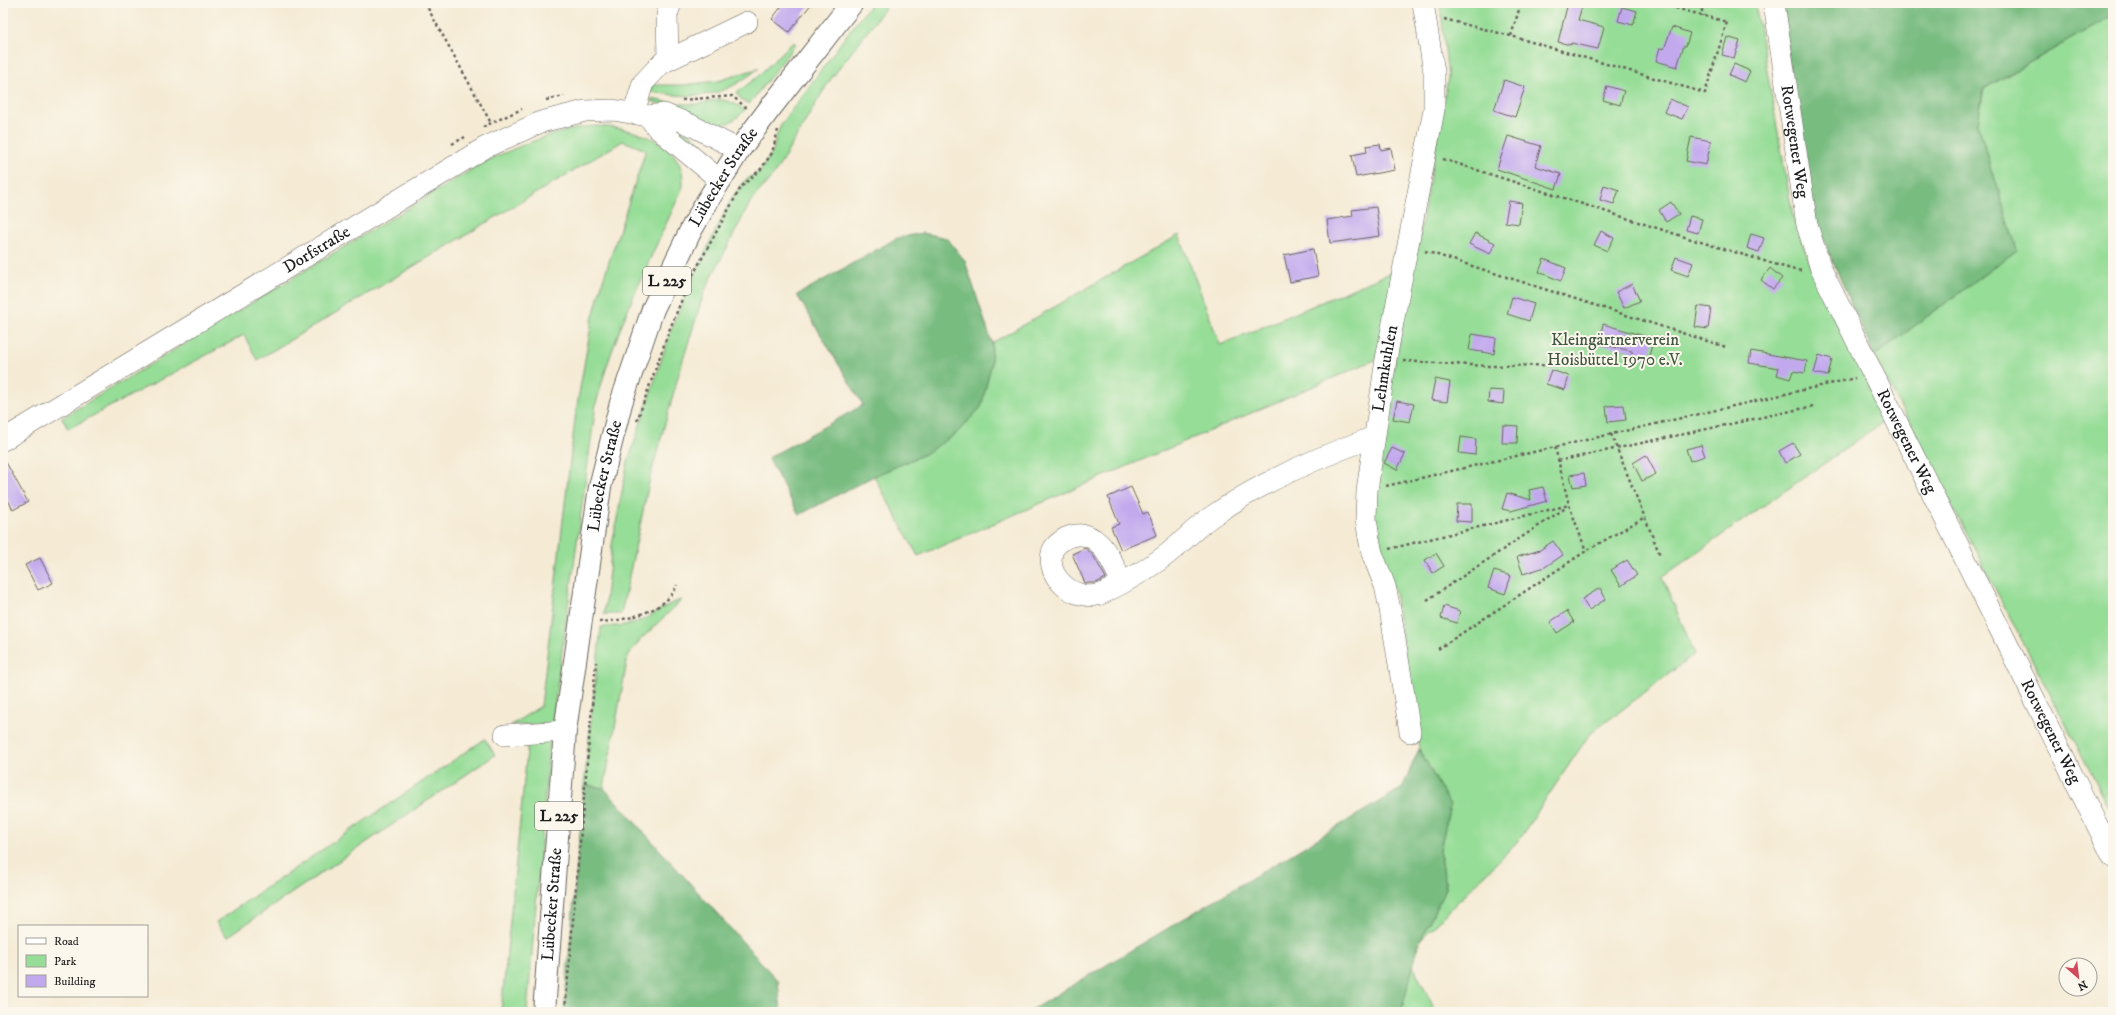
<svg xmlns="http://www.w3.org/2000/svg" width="2116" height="1015" viewBox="0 0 2116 1015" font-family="'IM FELL DW Pica',serif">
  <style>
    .green { fill: #96dd97; stroke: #597c5a }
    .forest { fill: #78bc80; stroke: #4a6c4e }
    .building { fill: #c2a9ee }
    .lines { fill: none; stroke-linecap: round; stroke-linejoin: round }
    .minor-casing { stroke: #68645d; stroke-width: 22 }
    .major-casing { stroke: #68645d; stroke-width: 24 }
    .path { stroke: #68645d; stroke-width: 2.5; stroke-dasharray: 3 3; stroke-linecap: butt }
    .minor { stroke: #fff; stroke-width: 21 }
    .major { stroke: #fff; stroke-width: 22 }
    .labels { text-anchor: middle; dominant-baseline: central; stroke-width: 4; stroke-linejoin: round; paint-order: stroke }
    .shield { fill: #fbf7ec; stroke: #5f5e5a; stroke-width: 1 }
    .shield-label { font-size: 16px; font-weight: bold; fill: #1c1c1c }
    .street-label { font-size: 17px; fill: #1c1c1c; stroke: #fbf7ec }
    .park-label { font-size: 17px; fill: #415641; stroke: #fbf7ec }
  </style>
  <rect width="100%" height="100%" fill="#fbf7ec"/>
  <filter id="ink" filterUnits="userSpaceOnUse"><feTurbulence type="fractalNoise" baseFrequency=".025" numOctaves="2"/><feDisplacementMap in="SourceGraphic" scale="8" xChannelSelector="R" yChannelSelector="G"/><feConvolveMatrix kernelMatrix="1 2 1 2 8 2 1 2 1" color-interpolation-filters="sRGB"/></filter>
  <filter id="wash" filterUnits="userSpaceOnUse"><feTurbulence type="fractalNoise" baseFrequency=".012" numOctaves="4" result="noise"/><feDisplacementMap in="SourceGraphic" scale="16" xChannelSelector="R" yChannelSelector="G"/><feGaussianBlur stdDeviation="0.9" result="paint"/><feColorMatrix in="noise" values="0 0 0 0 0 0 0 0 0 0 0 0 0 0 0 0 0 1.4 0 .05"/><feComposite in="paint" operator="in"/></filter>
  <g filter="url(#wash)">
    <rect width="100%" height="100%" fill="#f5ebd5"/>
    <!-- green -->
    <g class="green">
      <polygon points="872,3 889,3 828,83 775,173 751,201 705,290 681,366 650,478 621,614 604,614 612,545 627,465 673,324 692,280 730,201 744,181 760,171 773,151 776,137 781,125 848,33"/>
      <polygon points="1440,3 1755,3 1794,222 1814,273 1867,380 1882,423 1662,577 1695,654 1589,735 1517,842 1420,940 1446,888 1440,850 1450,805 1419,749 1395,592 1373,539 1369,492 1414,266 1448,78"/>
      <polygon points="2113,15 2113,815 1874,356 2017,250 1978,124 1984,89"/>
      <polygon points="793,42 796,44 749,104 743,101 736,93 756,78"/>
      <path d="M759,68c-38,31 -61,31 -108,24v-7h32l35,-4z"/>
      <path d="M651,99c11,2 23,5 35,5 29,2 30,-14 59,6 -6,6 -14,14 -23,14 -24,2 -49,-17 -71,-23z"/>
      <path d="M659,120c16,8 44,15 46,35z"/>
      <path d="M596,126c27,1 70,10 83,37 4,7 4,16 4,24 -32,71 -68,141 -87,217l-44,320 -41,1 30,-19 35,-295 16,-91 11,-40 43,-130 -23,-9 -366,219 -13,-25 -176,94 -6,-11 422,-256c36,-16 73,-33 112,-36z"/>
      <polygon points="1179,235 1220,345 1395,271 1377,359 918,556 874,476 925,454 957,433 981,407 991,365 992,343"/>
      <path d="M682,600l-42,40 -12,16 -24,132 -20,-3 17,-158c14,-1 28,-1 41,-7 14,-6 25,-17 40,-20z"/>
      <polygon points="550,738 527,1012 501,1012 528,740"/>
      <polygon points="485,739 495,755 227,937 216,922"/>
      <polygon points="1413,966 1436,1012 1401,1012"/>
    </g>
    <!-- forest -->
    <g class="forest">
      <polygon points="1780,3 2113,3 2113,15 1983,89 1978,124 2017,250 1874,356 1811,211"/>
      <polygon points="922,233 947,238 965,261 992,343 991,365 981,407 957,433 925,454 874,476 799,515 768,458 863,405 797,295 897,238"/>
      <polygon points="1419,749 1450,805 1440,850 1446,888 1420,940 1401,1012 1028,1012 1402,788"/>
      <polygon points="584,785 604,788 778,981 781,1012 564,1012"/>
    </g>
    <g id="blocks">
      <!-- building -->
      <g class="building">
        <polygon points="784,3 812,3 789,32 772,19"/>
        <polygon points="1568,3 1583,3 1578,20 1604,27 1598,49 1571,43 1571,45 1558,42"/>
        <polygon points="1622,7 1637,11 1633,25 1618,21"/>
        <polygon points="1672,27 1690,33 1686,46 1684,45 1677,67 1656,61 1660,48 1664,49"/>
        <polygon points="1727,37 1740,41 1734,58 1722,55"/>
        <polygon points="1734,64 1750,71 1745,82 1729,75"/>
        <polygon points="1504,80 1525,87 1515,117 1494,110"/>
        <polygon points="1607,86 1624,91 1620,105 1603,100"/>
        <polygon points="1670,99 1688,107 1682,119 1664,112"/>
        <polygon points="1508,136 1541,146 1535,166 1561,174 1556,189 1497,169"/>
        <polygon points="1691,137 1711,141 1706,165 1686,161"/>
        <polygon points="1380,144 1381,150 1391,148 1395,170 1356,177 1352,155 1367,152 1366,146"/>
        <polygon points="1604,185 1619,190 1614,204 1600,200"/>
        <polygon points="1509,201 1522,203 1519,224 1505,222"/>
        <polygon points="1671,202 1679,214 1666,222 1659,210"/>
        <polygon points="1376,207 1380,236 1330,243 1327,220 1353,216 1352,210"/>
        <polygon points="1690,216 1702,219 1698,233 1686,230"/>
        <polygon points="1601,231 1614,238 1607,251 1594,245"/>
        <polygon points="1475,233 1495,243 1490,254 1469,244"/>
        <polygon points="1751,234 1764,238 1759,252 1747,248"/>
        <polygon points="1313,249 1318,276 1290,282 1284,255"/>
        <polygon points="1676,257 1693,263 1688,276 1671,270"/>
        <polygon points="1544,259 1566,268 1561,281 1539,272"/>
        <polygon points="1770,268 1782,278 1773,289 1761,280"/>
        <polygon points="1632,284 1640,301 1624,308 1616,292"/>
        <polygon points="1512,297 1534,304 1529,321 1507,314"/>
        <polygon points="1698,306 1711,308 1708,329 1695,327"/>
        <polygon points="1603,324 1654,339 1648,359 1632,355 1632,351 1599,344"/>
        <polygon points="1472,334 1496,338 1494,354 1469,350"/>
        <polygon points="1751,351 1807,361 1805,373 1793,371 1790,379 1777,375 1779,368 1749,363"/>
        <polygon points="1819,355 1832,359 1828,376 1814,373"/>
        <polygon points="1551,370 1569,376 1565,390 1546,384"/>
        <polygon points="1435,379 1450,382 1447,402 1431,400"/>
        <polygon points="1489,390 1504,391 1503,404 1488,402"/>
        <polygon points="1397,401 1414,404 1410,422 1393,419"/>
        <polygon points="1624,405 1626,420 1608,422 1606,406"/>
        <polygon points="1503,425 1518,426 1517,443 1502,443"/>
        <polygon points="1461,437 1476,439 1475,455 1459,453"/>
        <polygon points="1793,443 1800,454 1785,463 1779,451"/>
        <polygon points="1701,445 1705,456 1690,461 1686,449"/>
        <polygon points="1392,448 1405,454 1397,470 1384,463"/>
        <polygon points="1646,455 1656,474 1642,481 1633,463"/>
        <polygon points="3,457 28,502 13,510 7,498 3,500"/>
        <polygon points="1584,473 1586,485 1573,487 1570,475"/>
        <polygon points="1131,487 1143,514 1148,512 1157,535 1121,550 1111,527 1119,524 1108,497"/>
        <polygon points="1543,487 1547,501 1511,511 1502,509 1507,493 1531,500 1529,490"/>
        <polygon points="1457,504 1472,504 1472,522 1456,521"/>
        <polygon points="1553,541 1563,555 1545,567 1523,574 1517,557 1540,550"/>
        <polygon points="1085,548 1093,555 1106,578 1096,583 1085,583 1072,554"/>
        <polygon points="1436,553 1444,566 1433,573 1425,560"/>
        <polygon points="40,558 53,583 38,590 25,565"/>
        <polygon points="1627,560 1637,575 1621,586 1611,570"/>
        <polygon points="1494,571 1511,576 1505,594 1488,588"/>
        <polygon points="1600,588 1606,599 1589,610 1582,599"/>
        <polygon points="1444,606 1460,611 1457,623 1441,618"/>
        <polygon points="1567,611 1574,622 1557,633 1550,622"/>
      </g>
    </g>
  </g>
  <g filter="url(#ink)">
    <use href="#blocks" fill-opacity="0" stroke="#68645d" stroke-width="1"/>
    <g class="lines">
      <defs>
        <g id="minor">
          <path id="s1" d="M1774,3l33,222 14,44 292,588"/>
          <polyline points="668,59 667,15 671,3"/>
          <polyline points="634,112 643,83 662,63 747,22"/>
          <polyline points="648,116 657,128 720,180"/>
          <path id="s2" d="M3,440l483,-293 55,-25 44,-11 28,-1 35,6 16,-2 27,11 48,25"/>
          <path d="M1122,583c-11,-22 -23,-59 -56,-45 -5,3 -13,8 -14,15 -6,25 22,47 45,42 7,-1 15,-7 22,-10 18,-10 35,-20 51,-33 15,-12 28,-27 44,-37 49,-34 104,-58 160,-78"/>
          <path id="s3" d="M1410,732l-20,-123 -5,-23 -13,-33 -3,-15 -3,-19 1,-28 19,-132 48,-249v-38l-11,-69"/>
          <polyline points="505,735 565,731"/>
        </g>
        <g id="major">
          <path id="s4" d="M544,1012l21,-281 35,-244 21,-84 32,-94 38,-79 17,-30 31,-50 29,-39 84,-108"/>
        </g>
      </defs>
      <!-- minor casing -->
      <use href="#minor" class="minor-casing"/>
      <!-- major casing -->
      <use href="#major" class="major-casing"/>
      <!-- path -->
      <g class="path">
        <polyline points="425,3 491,123"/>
        <polyline points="1702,3 1702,16"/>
        <polyline points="1444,19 1511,36 1705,93 1727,22 1657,3"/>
        <polyline points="1511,36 1521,3"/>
        <polyline points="546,100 564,96"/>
        <polyline points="682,100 732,96 748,109"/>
        <polyline points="483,127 522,109"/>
        <polyline points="452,144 465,137"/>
        <polyline points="1443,159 1694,240 1791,269 1803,271"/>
        <polyline points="1425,251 1726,347"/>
        <polyline points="1403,361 1487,366 1562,365"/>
        <polyline points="637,421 669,331 690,280 741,187 761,169 772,153 778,130"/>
        <polyline points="1611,434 1660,555"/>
        <polyline points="1555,447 1569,505 1586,551"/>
        <polyline points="1558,461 1814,406"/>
        <polyline points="1386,486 1855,378"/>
        <polyline points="1389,549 1569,505"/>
        <polyline points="1427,600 1567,507"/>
        <path d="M599,622c25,-1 68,-10 78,-37"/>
        <polyline points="1438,649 1586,551 1645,517"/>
        <polyline points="565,1010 596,662"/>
      </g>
      <!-- minor -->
      <use href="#minor" class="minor"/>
      <!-- major -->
      <use href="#major" class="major"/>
    </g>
  </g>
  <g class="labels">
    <!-- shield labels -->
    <g class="shield">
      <rect x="643" y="267" width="48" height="28" rx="3"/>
      <rect x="535" y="802" width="48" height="28" rx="3"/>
    </g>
    <g class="shield-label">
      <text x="667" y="281">L 225</text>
      <text x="559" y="816">L 225</text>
    </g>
    <!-- street labels -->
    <g class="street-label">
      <text stroke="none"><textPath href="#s1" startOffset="140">Rotwegener Weg</textPath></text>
      <text stroke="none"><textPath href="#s4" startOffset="864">Lübecker Straße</textPath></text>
      <text stroke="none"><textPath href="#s2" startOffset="367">Dorfstraße</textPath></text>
      <text stroke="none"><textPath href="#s3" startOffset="370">Lehmkuhlen</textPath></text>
      <text stroke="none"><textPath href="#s1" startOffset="463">Rotwegener Weg</textPath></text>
      <text stroke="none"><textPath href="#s4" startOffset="540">Lübecker Straße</textPath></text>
      <text stroke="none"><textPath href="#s1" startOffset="787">Rotwegener Weg</textPath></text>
      <text stroke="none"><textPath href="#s4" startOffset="108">Lübecker Straße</textPath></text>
    </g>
    <!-- park labels -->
    <g class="park-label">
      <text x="1615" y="340">Kleingärtnerverein<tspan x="1615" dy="20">Hoisbüttel 1970 e.V.</tspan></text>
    </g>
  </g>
  <!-- margin -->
  <rect width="2116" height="1015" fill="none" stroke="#fbf7ec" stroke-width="16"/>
  <!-- legend -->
  <rect x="18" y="925" width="130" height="72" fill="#fbf7ec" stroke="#a29f99"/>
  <rect x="26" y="938" width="20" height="6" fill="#ffffff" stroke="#a29f99"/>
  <text x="54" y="945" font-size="12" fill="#1c1c1c">Road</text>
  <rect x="26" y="955" width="20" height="12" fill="#96dd97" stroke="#a29f99"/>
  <text x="54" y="965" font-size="12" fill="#1c1c1c">Park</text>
  <rect x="26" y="975" width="20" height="12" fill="#c2a9ee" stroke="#a29f99"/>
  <text x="54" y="985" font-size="12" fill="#1c1c1c">Building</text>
  <!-- north arrow -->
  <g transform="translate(2078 977) rotate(152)"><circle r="19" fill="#fbf7ec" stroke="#a29f99"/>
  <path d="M0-3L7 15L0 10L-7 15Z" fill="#d1495b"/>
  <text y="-6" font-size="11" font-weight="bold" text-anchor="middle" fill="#1c1c1c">N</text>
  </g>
</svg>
